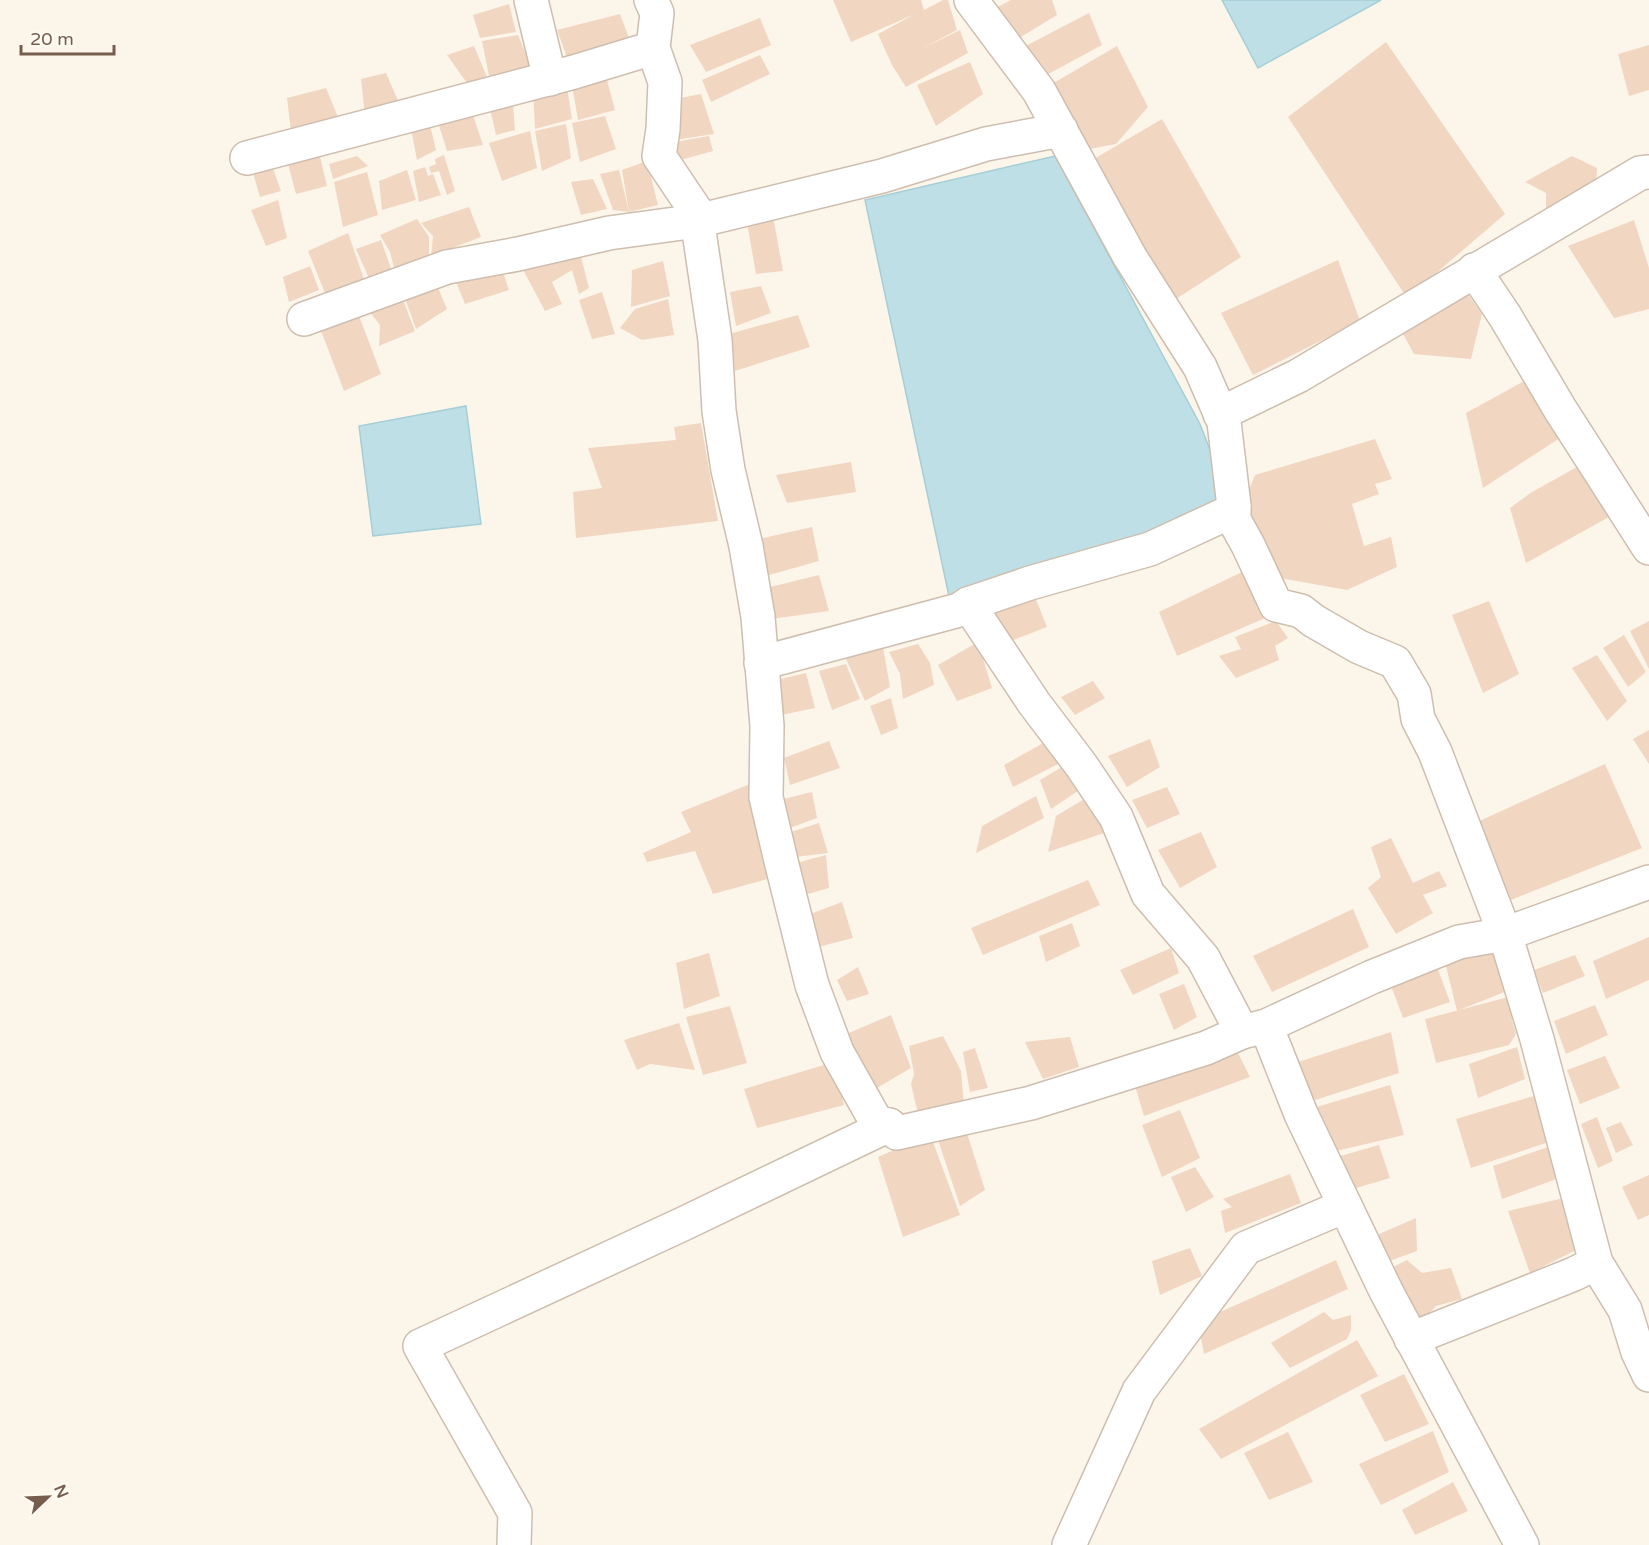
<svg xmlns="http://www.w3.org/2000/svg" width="1649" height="1545" viewBox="0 0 1649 1545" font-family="'Varela Round',sans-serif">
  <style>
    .water { fill: #bedfe6; stroke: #a5ced7; stroke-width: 1.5 }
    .building { fill: #f1d6c2 }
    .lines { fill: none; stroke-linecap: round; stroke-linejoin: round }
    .minor-casing { stroke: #cebeaf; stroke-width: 36 }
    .minor { stroke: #fff; stroke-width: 33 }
  </style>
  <rect width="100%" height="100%" fill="#fcf6ea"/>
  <!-- water -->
  <g class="water">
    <polygon points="1222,0 1381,0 1258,68"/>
    <polygon points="1055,156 1200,424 1229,499 1193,516 950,601 865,200"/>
    <polygon points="466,406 481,524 373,536 359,426"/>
  </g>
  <!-- building -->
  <g class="building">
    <polygon points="833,0 921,0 924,10 943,0 948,0 957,30 921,49 960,30 968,53 906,87 892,65 878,34 915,14 851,42"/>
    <polygon points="1011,0 1052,0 1057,15 1006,46 982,15"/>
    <polygon points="509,4 516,32 480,38 473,15"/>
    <polygon points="1089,13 1102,45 1037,80 1016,51"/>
    <polygon points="620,14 632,46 568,60 557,30"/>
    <polygon points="760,18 771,45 706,72 690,45"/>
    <polygon points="518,35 531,67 490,81 482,41"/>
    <polygon points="1386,42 1505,214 1407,298 1288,117"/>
    <polygon points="1649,45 1649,90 1629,96 1618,54"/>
    <polygon points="474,46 487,77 467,83 447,55"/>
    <polygon points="1117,46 1148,107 1116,144 1074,152 1045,88"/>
    <polygon points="760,55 770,74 711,102 702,80"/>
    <polygon points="970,62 983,94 936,126 917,85"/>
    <polygon points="604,69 615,110 578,120 571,79"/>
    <polygon points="386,73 400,105 365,116 361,79"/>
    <polygon points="566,81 572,119 535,129 533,91"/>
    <polygon points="326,88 340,122 292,140 287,98"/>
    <polygon points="512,93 515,130 496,135 488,100"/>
    <polygon points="701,94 714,134 675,140 670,100"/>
    <polygon points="470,106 483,145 447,151 436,116"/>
    <polygon points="605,116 616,149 580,162 572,123"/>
    <polygon points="428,117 436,150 417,160 410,123"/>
    <polygon points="1162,119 1241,257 1162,308 1087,163"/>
    <polygon points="566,124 571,158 542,171 535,131"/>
    <polygon points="530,131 537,168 502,181 489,143"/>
    <polygon points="709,136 713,151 677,161 675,142"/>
    <polygon points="318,148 327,186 296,194 287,160"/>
    <polygon points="444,155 455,191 447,195 439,171 431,173 429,167 436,164 435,159"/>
    <polygon points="357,156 368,166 333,179 329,164"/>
    <polygon points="1572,156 1597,168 1596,193 1546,220 1546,193 1525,182"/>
    <polygon points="647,161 658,205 629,212 622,170"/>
    <polygon points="271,163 281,191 260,197 251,166"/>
    <polygon points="425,167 428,176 433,174 441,195 419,202 413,171"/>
    <polygon points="407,170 416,200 382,210 379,181"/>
    <polygon points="619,170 629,212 613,210 600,174"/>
    <polygon points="367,172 378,215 343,227 334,182"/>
    <polygon points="593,179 607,209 581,215 571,182"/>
    <polygon points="278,200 287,238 266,246 251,210"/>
    <polygon points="469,207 481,237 431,256 433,236 421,223"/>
    <polygon points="773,216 783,271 756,274 747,223"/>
    <polygon points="417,219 429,237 429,259 395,272 390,252 380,235"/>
    <polygon points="1634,220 1649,268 1649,309 1614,318 1568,246"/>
    <polygon points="348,233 365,282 327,298 308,251"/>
    <polygon points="381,240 393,274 371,283 356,249"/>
    <polygon points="578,245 589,288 579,294 572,270 552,282 562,304 545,311 519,262"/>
    <polygon points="499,260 509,290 465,304 454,277"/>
    <polygon points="1338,260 1360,321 1253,375 1221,313"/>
    <polygon points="663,261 670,296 631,307 632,270"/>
    <polygon points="310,266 319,290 289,302 283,277"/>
    <polygon points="434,278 447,309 416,329 402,290"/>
    <polygon points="761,286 771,313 736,326 730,292"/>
    <polygon points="400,292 415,331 379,346 380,325 366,307"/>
    <polygon points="602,292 615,334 592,339 579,300"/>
    <polygon points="1467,293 1482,314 1471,359 1414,354 1401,330"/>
    <polygon points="668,299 674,335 642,340 620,328 635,309"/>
    <polygon points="358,313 381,374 344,391 320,328"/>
    <polygon points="798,315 810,347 735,371 729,334"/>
    <polygon points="1526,380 1563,436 1483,488 1466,413"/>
    <polygon points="701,423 718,521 576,538 573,492 602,488 588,448 676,440 674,427"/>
    <polygon points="1375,439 1392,479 1375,484 1379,494 1352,504 1364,546 1391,537 1397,567 1347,590 1274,577 1247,523 1245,500 1255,475"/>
    <polygon points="851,462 856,492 787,503 776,475"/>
    <polygon points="1577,467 1609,517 1526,563 1510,508 1532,492"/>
    <polygon points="812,527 819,561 762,577 754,540"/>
    <polygon points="1248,569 1270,616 1177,656 1159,612"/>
    <polygon points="819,575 829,611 771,619 762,589"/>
    <polygon points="1033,592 1047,627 1006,643 990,614"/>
    <polygon points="1489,601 1519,674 1483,693 1452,615"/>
    <polygon points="1276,621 1288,638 1275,646 1279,660 1236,678 1219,656 1241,649 1235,637"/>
    <polygon points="1649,621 1649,669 1630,631"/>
    <polygon points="1624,635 1646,672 1628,687 1603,648"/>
    <polygon points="881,636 890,687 865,701 842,650"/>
    <polygon points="978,642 992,688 957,701 938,665"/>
    <polygon points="918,644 930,663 934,685 903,699 900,674 889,652"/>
    <polygon points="1597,655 1627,701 1607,721 1572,668"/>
    <polygon points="846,664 860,699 832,710 819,671"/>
    <polygon points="806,673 815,708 781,715 772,681"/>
    <polygon points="1093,681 1105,698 1075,715 1061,697"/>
    <polygon points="891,698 898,728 881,735 870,706"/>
    <polygon points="1649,730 1649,764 1633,739"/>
    <polygon points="1150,739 1160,767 1127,787 1108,756"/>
    <polygon points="1049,740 1064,761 1013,787 1004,765"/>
    <polygon points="829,741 840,768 790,785 784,758"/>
    <polygon points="1067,764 1084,787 1051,809 1040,780"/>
    <polygon points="1605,764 1642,848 1508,901 1475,823"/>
    <polygon points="755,782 775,877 713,894 695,851 647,862 643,853 691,832 681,812"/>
    <polygon points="1167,787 1180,814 1147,828 1132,800"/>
    <polygon points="812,792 817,818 779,832 775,801"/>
    <polygon points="1091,795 1107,832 1048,852 1056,816"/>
    <polygon points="1036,796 1044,818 976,853 982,826"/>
    <polygon points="819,823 828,853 787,858 781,835"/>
    <polygon points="1201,832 1217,867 1180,888 1158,850"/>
    <polygon points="1391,838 1413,883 1439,871 1447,886 1423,895 1433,913 1396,934 1368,888 1381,877 1371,847"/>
    <polygon points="826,855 829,888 797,897 789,865"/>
    <polygon points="1088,880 1100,905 983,955 971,928"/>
    <polygon points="842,902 853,938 814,948 805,916"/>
    <polygon points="1353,909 1369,947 1272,992 1253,956"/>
    <polygon points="1072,923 1080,946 1046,962 1039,936"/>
    <polygon points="1649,937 1649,980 1606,999 1593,961"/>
    <polygon points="1488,944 1505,958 1512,989 1457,1011 1444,958"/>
    <polygon points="1171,948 1179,973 1133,995 1120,970"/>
    <polygon points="709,953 720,996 684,1009 676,963"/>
    <polygon points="1575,955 1585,976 1543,993 1534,970"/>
    <polygon points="1433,956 1450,1002 1403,1018 1387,975"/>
    <polygon points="858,967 869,994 847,1001 837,980"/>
    <polygon points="1184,984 1197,1017 1174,1030 1159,994"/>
    <polygon points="1512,996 1516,1010 1512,1020 1516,1034 1509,1045 1436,1063 1425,1019"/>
    <polygon points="1595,1005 1608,1035 1566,1054 1554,1021"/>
    <polygon points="730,1006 747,1063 703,1075 686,1017"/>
    <polygon points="891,1015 911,1068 870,1092 842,1036"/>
    <polygon points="679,1023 695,1070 650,1064 637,1070 624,1040"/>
    <polygon points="1391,1032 1399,1073 1306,1103 1295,1063"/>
    <polygon points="943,1036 961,1071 964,1104 918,1114 911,1084 914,1074 909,1046"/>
    <polygon points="1070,1037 1079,1067 1043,1079 1025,1042"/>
    <polygon points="1233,1043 1250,1077 1144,1116 1133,1079"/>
    <polygon points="1517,1047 1525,1079 1478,1098 1469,1064"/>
    <polygon points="975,1048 988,1088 970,1092 963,1052"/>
    <polygon points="1605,1056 1620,1088 1580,1104 1567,1070"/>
    <polygon points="834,1062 844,1105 757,1128 744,1089"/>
    <polygon points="1390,1085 1404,1135 1328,1153 1310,1109"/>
    <polygon points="1544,1093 1555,1140 1471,1168 1456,1119"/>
    <polygon points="1180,1110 1200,1158 1162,1177 1142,1125"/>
    <polygon points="1597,1117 1613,1161 1598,1168 1581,1124"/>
    <polygon points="1621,1122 1633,1145 1616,1153 1606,1128"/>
    <polygon points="965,1127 985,1190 960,1206 936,1134"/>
    <polygon points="930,1134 960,1215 903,1237 878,1157"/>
    <polygon points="1379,1145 1390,1178 1346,1191 1330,1159"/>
    <polygon points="1551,1146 1559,1178 1502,1199 1493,1166"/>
    <polygon points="1195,1167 1214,1197 1186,1212 1171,1177"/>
    <polygon points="1290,1174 1301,1203 1225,1233 1221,1211 1232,1207 1223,1199"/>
    <polygon points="1649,1175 1649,1215 1638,1220 1622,1187"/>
    <polygon points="1564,1198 1584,1246 1530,1273 1508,1211"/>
    <polygon points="1416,1218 1417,1251 1381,1264 1370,1238"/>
    <polygon points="1190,1248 1202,1276 1160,1295 1152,1261"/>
    <polygon points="1336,1260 1348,1289 1204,1354 1198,1322"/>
    <polygon points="1407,1260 1422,1273 1451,1268 1462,1299 1436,1306 1414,1330 1381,1273"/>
    <polygon points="1324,1312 1333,1320 1351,1315 1351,1330 1347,1339 1290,1368 1271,1343"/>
    <polygon points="1357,1340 1378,1376 1221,1459 1199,1429"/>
    <polygon points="1404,1374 1429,1424 1385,1442 1360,1395"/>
    <polygon points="1433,1431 1449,1472 1381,1505 1359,1464"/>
    <polygon points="1288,1432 1313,1482 1269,1500 1244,1453"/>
    <polygon points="1453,1482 1468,1511 1415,1535 1402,1510"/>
  </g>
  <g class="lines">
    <defs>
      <g id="minor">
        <polyline points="531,0 550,79"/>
        <polyline points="651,0 657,13 653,48 665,82 663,129 659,156 696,211 715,340 719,411 728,470 746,546 758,617 767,726 766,797 781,861 812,985 837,1052 877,1123 889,1125 897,1133 1031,1103 1206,1048 1242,1032 1266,1026 1372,977 1459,942 1505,934 1649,882"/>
        <polyline points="971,0 1039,91 1130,257 1200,367 1224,422 1234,506 1234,520 1248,545 1276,605 1301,611 1314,621 1359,647 1395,662 1414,694 1418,719 1435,752 1505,934 1537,1039 1596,1263 1625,1310 1638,1352 1649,1375"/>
        <polyline points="247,158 574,72 653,48"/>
        <polyline points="1474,270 1505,316 1560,409 1649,548"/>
        <polyline points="304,319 447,267 518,254 609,233 697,221 882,176 986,144 1061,130"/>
        <polyline points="1220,414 1298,376 1640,173 1649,172"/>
        <polyline points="968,604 1034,703 1081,765 1116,817 1148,894 1203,958 1242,1032"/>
        <polyline points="761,663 959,610 968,604 1030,583 1150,549 1230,512 1234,506"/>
        <polyline points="1266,1026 1301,1114 1386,1291 1522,1545"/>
        <polyline points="1411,1339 1574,1274 1596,1263"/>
        <polyline points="514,1545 515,1513 420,1346 685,1223 889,1125"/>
        <polyline points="1069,1545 1139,1391 1246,1248 1345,1206"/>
      </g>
    </defs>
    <!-- minor casing -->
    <use href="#minor" class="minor-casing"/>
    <!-- minor -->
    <use href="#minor" class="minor"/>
  </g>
  <!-- north arrow -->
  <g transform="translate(48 1497) rotate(67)" stroke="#fef9f0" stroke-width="4.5" paint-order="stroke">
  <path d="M0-4.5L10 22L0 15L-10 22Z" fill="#765d4d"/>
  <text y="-9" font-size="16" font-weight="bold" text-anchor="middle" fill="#765d4d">N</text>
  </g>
  <!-- scale -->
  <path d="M21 45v9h93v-9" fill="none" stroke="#765d4d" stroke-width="3"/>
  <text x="30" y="45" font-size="18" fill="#765d4d" stroke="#fef9f0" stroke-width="4.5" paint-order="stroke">20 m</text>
</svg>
